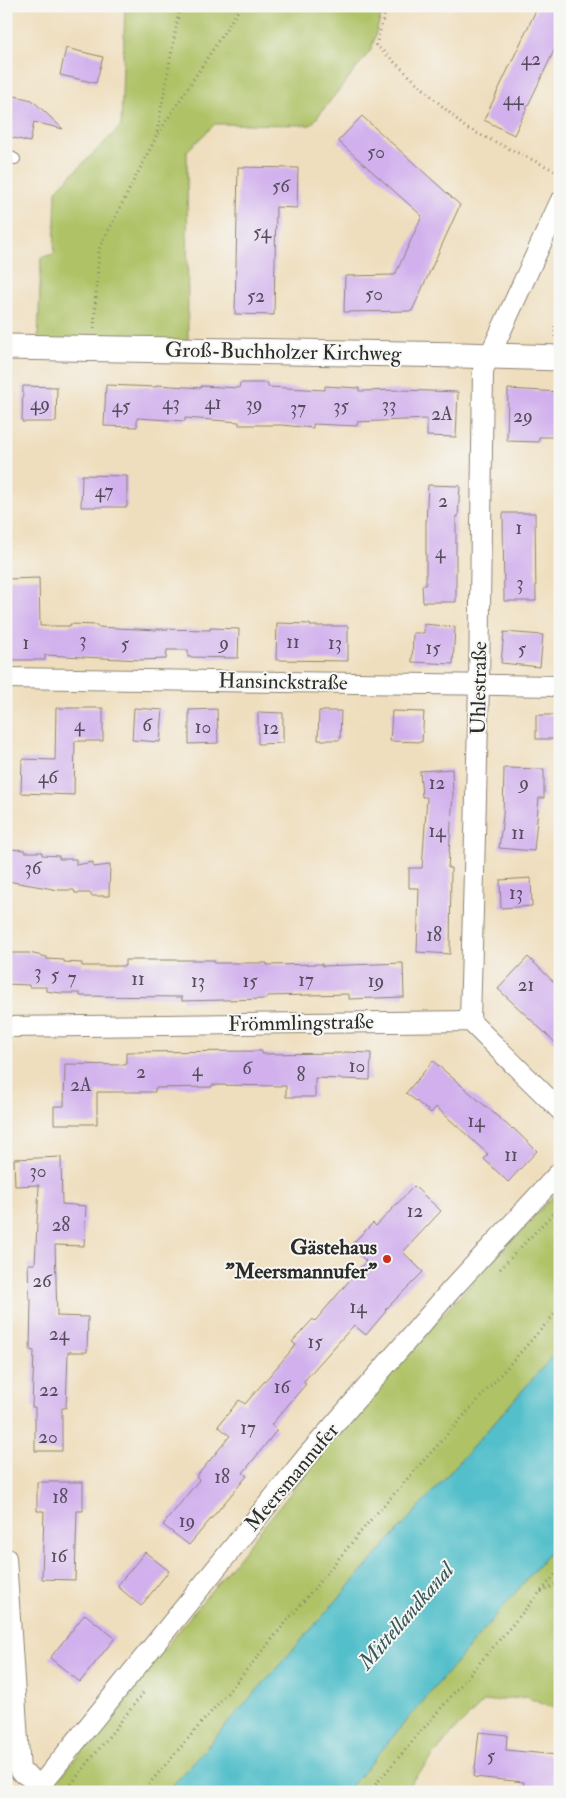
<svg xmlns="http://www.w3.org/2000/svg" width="566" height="1798" viewBox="0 0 566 1798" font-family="'IM FELL Double Pica',serif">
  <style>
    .green { fill: #afc266; stroke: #6d7648 }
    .water { fill: #52bfca; stroke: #3e757a }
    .building { fill: #d1b0ed }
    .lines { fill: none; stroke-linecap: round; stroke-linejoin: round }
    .service-casing { stroke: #8d8474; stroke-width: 12 }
    .minor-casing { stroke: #8d8474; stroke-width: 22 }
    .tertiary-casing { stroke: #8d8474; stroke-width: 27 }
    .path { stroke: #8d8474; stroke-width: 3; stroke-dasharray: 1 4; stroke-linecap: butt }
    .service { stroke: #fff; stroke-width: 10 }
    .minor { stroke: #fff; stroke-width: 20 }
    .tertiary { stroke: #fff; stroke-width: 25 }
    .poi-dot { fill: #c8321e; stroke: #f6f6f2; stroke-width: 2 }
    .labels { text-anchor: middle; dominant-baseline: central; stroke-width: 4; stroke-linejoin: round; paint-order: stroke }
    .number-label { font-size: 19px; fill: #544c5c }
    .street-label { font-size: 21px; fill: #2b2b2b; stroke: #f6f6f2 }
    .poi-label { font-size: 21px; font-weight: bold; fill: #2b2b2b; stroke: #f6f6f2; text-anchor: end }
    .water-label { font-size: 22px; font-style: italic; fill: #37575b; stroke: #f6f6f2 }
  </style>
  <rect width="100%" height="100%" fill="#f6f6f2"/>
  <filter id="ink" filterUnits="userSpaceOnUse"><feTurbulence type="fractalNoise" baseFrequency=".02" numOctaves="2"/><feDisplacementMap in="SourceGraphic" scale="10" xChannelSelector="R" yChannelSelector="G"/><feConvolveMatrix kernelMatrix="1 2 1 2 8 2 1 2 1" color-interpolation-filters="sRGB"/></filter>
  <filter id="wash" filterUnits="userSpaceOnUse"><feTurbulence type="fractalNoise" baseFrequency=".0096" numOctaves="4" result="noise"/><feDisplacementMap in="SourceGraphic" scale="20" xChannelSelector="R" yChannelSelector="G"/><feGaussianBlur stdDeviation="1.12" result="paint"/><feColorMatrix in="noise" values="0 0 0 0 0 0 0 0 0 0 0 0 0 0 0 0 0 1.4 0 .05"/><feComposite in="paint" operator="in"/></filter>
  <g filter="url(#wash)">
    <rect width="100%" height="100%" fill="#efdebd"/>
    <!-- green -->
    <g class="green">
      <polygon points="125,6 384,6 371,50 311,125 215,124 187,151 188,341 38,341 41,257 54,254 56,190 121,126"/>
      <polygon points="560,1189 560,1348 167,1792 48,1792 331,1443 432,1326"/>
      <polygon points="560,1540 560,1711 526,1697 484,1702 456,1729 403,1792 346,1792"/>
    </g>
    <!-- water -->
    <polygon class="water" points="560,1348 560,1540 346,1792 167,1792"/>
    <g id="blocks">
      <!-- building -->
      <g class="building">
        <polygon points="538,6 560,6 560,38 514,135 484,120"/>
        <polygon points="66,48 103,57 96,83 60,75"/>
        <polygon points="6,94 32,100 63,129 34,122 30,142 6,136"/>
        <polygon points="362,116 460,205 412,311 344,312 345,276 395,275 422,216 338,141"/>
        <polygon points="238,167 298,168 297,208 276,207 274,315 235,314"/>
        <polygon points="240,383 268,383 268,387 325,390 325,386 359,388 359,391 401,390 458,392 456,437 427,436 427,419 357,422 357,426 313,424 313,428 281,425 239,425 239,422 185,418 185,421 137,418 137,427 104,426 106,385 156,387 157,385 201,388 201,386 239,388"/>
        <polygon points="23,386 57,387 56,422 22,422"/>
        <polygon points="508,389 560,392 560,437 539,437 539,442 507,441"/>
        <polygon points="82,475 127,476 127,507 81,507"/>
        <polygon points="428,485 460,486 458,517 456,517 456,602 423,602 422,585 426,585 426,524"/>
        <polygon points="503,513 535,513 536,601 504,601"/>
        <polygon points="39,578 40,626 70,626 70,624 97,625 97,627 157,630 157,629 210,630 210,628 239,629 238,658 188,657 188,650 167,650 166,659 140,660 45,655 45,660 6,660 6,579"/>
        <polygon points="277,623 310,624 310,626 348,626 348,661 276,660"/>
        <polygon points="424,624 455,627 453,664 412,662 413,633 424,633"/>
        <polygon points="504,632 543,635 540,667 501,663"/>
        <polygon points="56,708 103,708 103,741 75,741 74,795 21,793 22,759 55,760"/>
        <polygon points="134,708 163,710 160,742 132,740"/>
        <polygon points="217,709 218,743 189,744 189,710"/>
        <polygon points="319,711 341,711 340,740 318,740"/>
        <polygon points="392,711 424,712 422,742 390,741"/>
        <polygon points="258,712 283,713 283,743 258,744"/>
        <rect x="536" y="715" width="24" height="24"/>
        <polygon points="504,768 544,769 544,798 539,798 534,851 499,848 503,816"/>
        <polygon points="452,769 453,795 448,868 451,868 450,954 417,952 419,888 409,888 409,868 422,868 427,797 422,797 420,771"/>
        <polygon points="8,849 25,850 25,852 42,852 42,855 59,856 59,859 76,859 76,865 93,862 93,867 110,865 109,896 91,896 91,893 75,893 74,890 59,890 7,881"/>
        <polygon points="531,878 532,906 501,908 500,880"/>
        <polygon points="6,953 29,953 47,957 47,959 64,960 64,962 82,963 82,966 125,966 125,960 214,960 214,963 267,963 267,965 322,964 322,966 403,963 404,997 349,999 349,994 267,996 267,999 182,1001 182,997 80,996 80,993 61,993 46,991 46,987 29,987 29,985 6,984"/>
        <polygon points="528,957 560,988 560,1047 498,989"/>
        <polygon points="262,1051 262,1054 344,1053 344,1052 371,1053 370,1080 315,1078 315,1097 286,1097 286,1086 212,1085 212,1087 155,1088 155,1092 97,1092 97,1124 54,1124 54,1106 64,1106 65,1064 126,1065 126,1052"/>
        <polygon points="433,1061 512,1129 513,1128 537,1151 508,1182 484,1159 488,1154 436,1107 431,1113 406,1093"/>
        <polygon points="61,1157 62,1204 86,1206 84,1246 55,1245 57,1316 88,1317 87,1352 68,1352 66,1408 62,1408 62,1451 35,1451 35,1407 32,1407 34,1351 30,1350 31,1299 29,1299 28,1264 35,1264 39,1185 15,1186 14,1159"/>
        <polygon points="414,1186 441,1211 403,1252 423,1272 385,1310 386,1311 366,1335 354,1325 303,1382 306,1384 271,1425 277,1430 243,1473 247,1476 189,1545 163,1525 199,1480 196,1477 230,1436 218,1426 239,1400 245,1404 296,1345 292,1342 313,1319 315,1321 366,1261 350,1246 373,1223 376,1226"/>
        <polygon points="37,1482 83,1482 83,1511 77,1511 75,1580 42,1579 44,1511 37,1511"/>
        <polygon points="145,1552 169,1571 141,1606 117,1586"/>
        <polygon points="85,1614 115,1638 80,1682 50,1658"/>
        <polygon points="479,1732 507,1735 506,1750 557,1755 553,1792 522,1792 524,1782 474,1777"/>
      </g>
    </g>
  </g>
  <g filter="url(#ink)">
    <use href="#blocks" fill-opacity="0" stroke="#8d8474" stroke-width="1"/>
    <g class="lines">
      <defs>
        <polyline id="service" points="6,154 15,159"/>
        <g id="minor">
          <polyline points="6,678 560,686"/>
          <polyline points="470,1021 479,685 483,370 560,202"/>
          <polyline points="6,1027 470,1021 560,1110"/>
          <polyline points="6,1558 20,1771 41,1785"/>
          <polyline points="35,1792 307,1456 451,1290 560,1172"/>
        </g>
        <polyline id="tertiary" points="6,347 462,355 560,358"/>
      </defs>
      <!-- service casing -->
      <use href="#service" class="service-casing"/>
      <!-- minor casing -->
      <use href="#minor" class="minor-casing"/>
      <!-- tertiary casing -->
      <use href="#tertiary" class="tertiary-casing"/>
      <!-- path -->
      <g class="path">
        <polyline points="387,6 376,45 466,128 560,173"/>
        <polyline points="158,134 241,6"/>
        <polyline points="94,328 99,249 156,137 180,6"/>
        <polyline points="555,337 555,323"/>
        <polyline points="500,1269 560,1206"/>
        <polyline points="541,1592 560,1582"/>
        <polyline points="65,1792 144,1692"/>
        <polyline points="142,1792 235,1684 368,1523 560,1308"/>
        <polyline points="369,1792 560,1569"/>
      </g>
      <!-- service -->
      <use href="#service" class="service"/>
      <!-- minor -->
      <use href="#minor" class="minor"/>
      <!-- tertiary -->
      <use href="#tertiary" class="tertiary"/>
    </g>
  </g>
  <!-- markers -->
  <circle class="poi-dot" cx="387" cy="1259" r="5"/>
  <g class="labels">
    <!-- number labels -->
    <g class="number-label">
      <text x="531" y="59">42</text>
      <text x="513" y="99">44</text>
      <text x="376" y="152">50</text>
      <text x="281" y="186">56</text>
      <text x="262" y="232">54</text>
      <text x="374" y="294">50</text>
      <text x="256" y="296">52</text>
      <text x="171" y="403">43</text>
      <text x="213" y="403">41</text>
      <text x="40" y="404">49</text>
      <text x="254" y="404">39</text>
      <text x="389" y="405">33</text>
      <text x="121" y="406">45</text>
      <text x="341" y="406">35</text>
      <text x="298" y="408">37</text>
      <text x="442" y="414">2A</text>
      <text x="523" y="416">29</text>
      <text x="104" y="491">47</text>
      <text x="443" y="501">2</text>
      <text x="519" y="528">1</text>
      <text x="440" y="552">4</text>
      <text x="520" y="583">3</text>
      <text x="83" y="640">3</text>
      <text x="293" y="642">11</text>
      <text x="26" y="643">1</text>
      <text x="224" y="643">9</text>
      <text x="335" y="643">13</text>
      <text x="125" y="644">5</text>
      <text x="433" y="648">15</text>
      <text x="522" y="649">5</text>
      <text x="79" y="725">4</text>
      <text x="147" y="725">6</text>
      <text x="203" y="727">10</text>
      <text x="271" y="728">12</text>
      <text x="48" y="777">46</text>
      <text x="437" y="783">12</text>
      <text x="524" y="783">9</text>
      <text x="437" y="831">14</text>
      <text x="518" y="833">11</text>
      <text x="33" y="868">36</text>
      <text x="516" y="893">13</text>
      <text x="434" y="935">18</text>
      <text x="38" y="972">3</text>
      <text x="55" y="975">5</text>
      <text x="72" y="978">7</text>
      <text x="138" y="979">11</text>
      <text x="306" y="980">17</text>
      <text x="198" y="981">13</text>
      <text x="250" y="981">15</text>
      <text x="376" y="981">19</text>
      <text x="526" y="985">21</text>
      <text x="357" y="1066">10</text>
      <text x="247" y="1068">6</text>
      <text x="197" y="1070">4</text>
      <text x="141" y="1072">2</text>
      <text x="301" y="1075">8</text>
      <text x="81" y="1085">2A</text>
      <text x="476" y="1121">14</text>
      <text x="511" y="1155">11</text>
      <text x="38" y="1171">30</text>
      <text x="415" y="1211">12</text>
      <text x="61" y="1225">28</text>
      <text x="42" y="1281">26</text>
      <text x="358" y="1307">14</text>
      <text x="59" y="1334">24</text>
      <text x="315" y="1342">15</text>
      <text x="282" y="1387">16</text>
      <text x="49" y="1390">22</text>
      <text x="248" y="1428">17</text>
      <text x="48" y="1437">20</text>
      <text x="222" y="1477">18</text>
      <text x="60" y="1497">18</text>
      <text x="187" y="1521">19</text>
      <text x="59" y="1556">16</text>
      <text x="491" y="1756">5</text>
    </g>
    <!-- street labels -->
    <g class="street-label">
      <text transform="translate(283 352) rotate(1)">Groß-Buchholzer Kirchweg</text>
      <text transform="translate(283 682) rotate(1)">Hansinckstraße</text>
      <text transform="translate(479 688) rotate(-89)">Uhlestraße</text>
      <text transform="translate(301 1023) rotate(-1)">Frömmlingstraße</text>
      <text transform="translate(292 1477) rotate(-50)">Meersmannufer</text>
    </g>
    <!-- poi labels -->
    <g class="poi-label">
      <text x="377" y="1247">Gästehaus<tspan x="377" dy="24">"Meersmannufer"</tspan></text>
    </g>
    <!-- water labels -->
    <g class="water-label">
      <text transform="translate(406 1616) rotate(-49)">Mittellandkanal</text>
    </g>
  </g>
  <!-- margin -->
  <rect width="566" height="1798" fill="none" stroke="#f6f6f2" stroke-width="25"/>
</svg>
